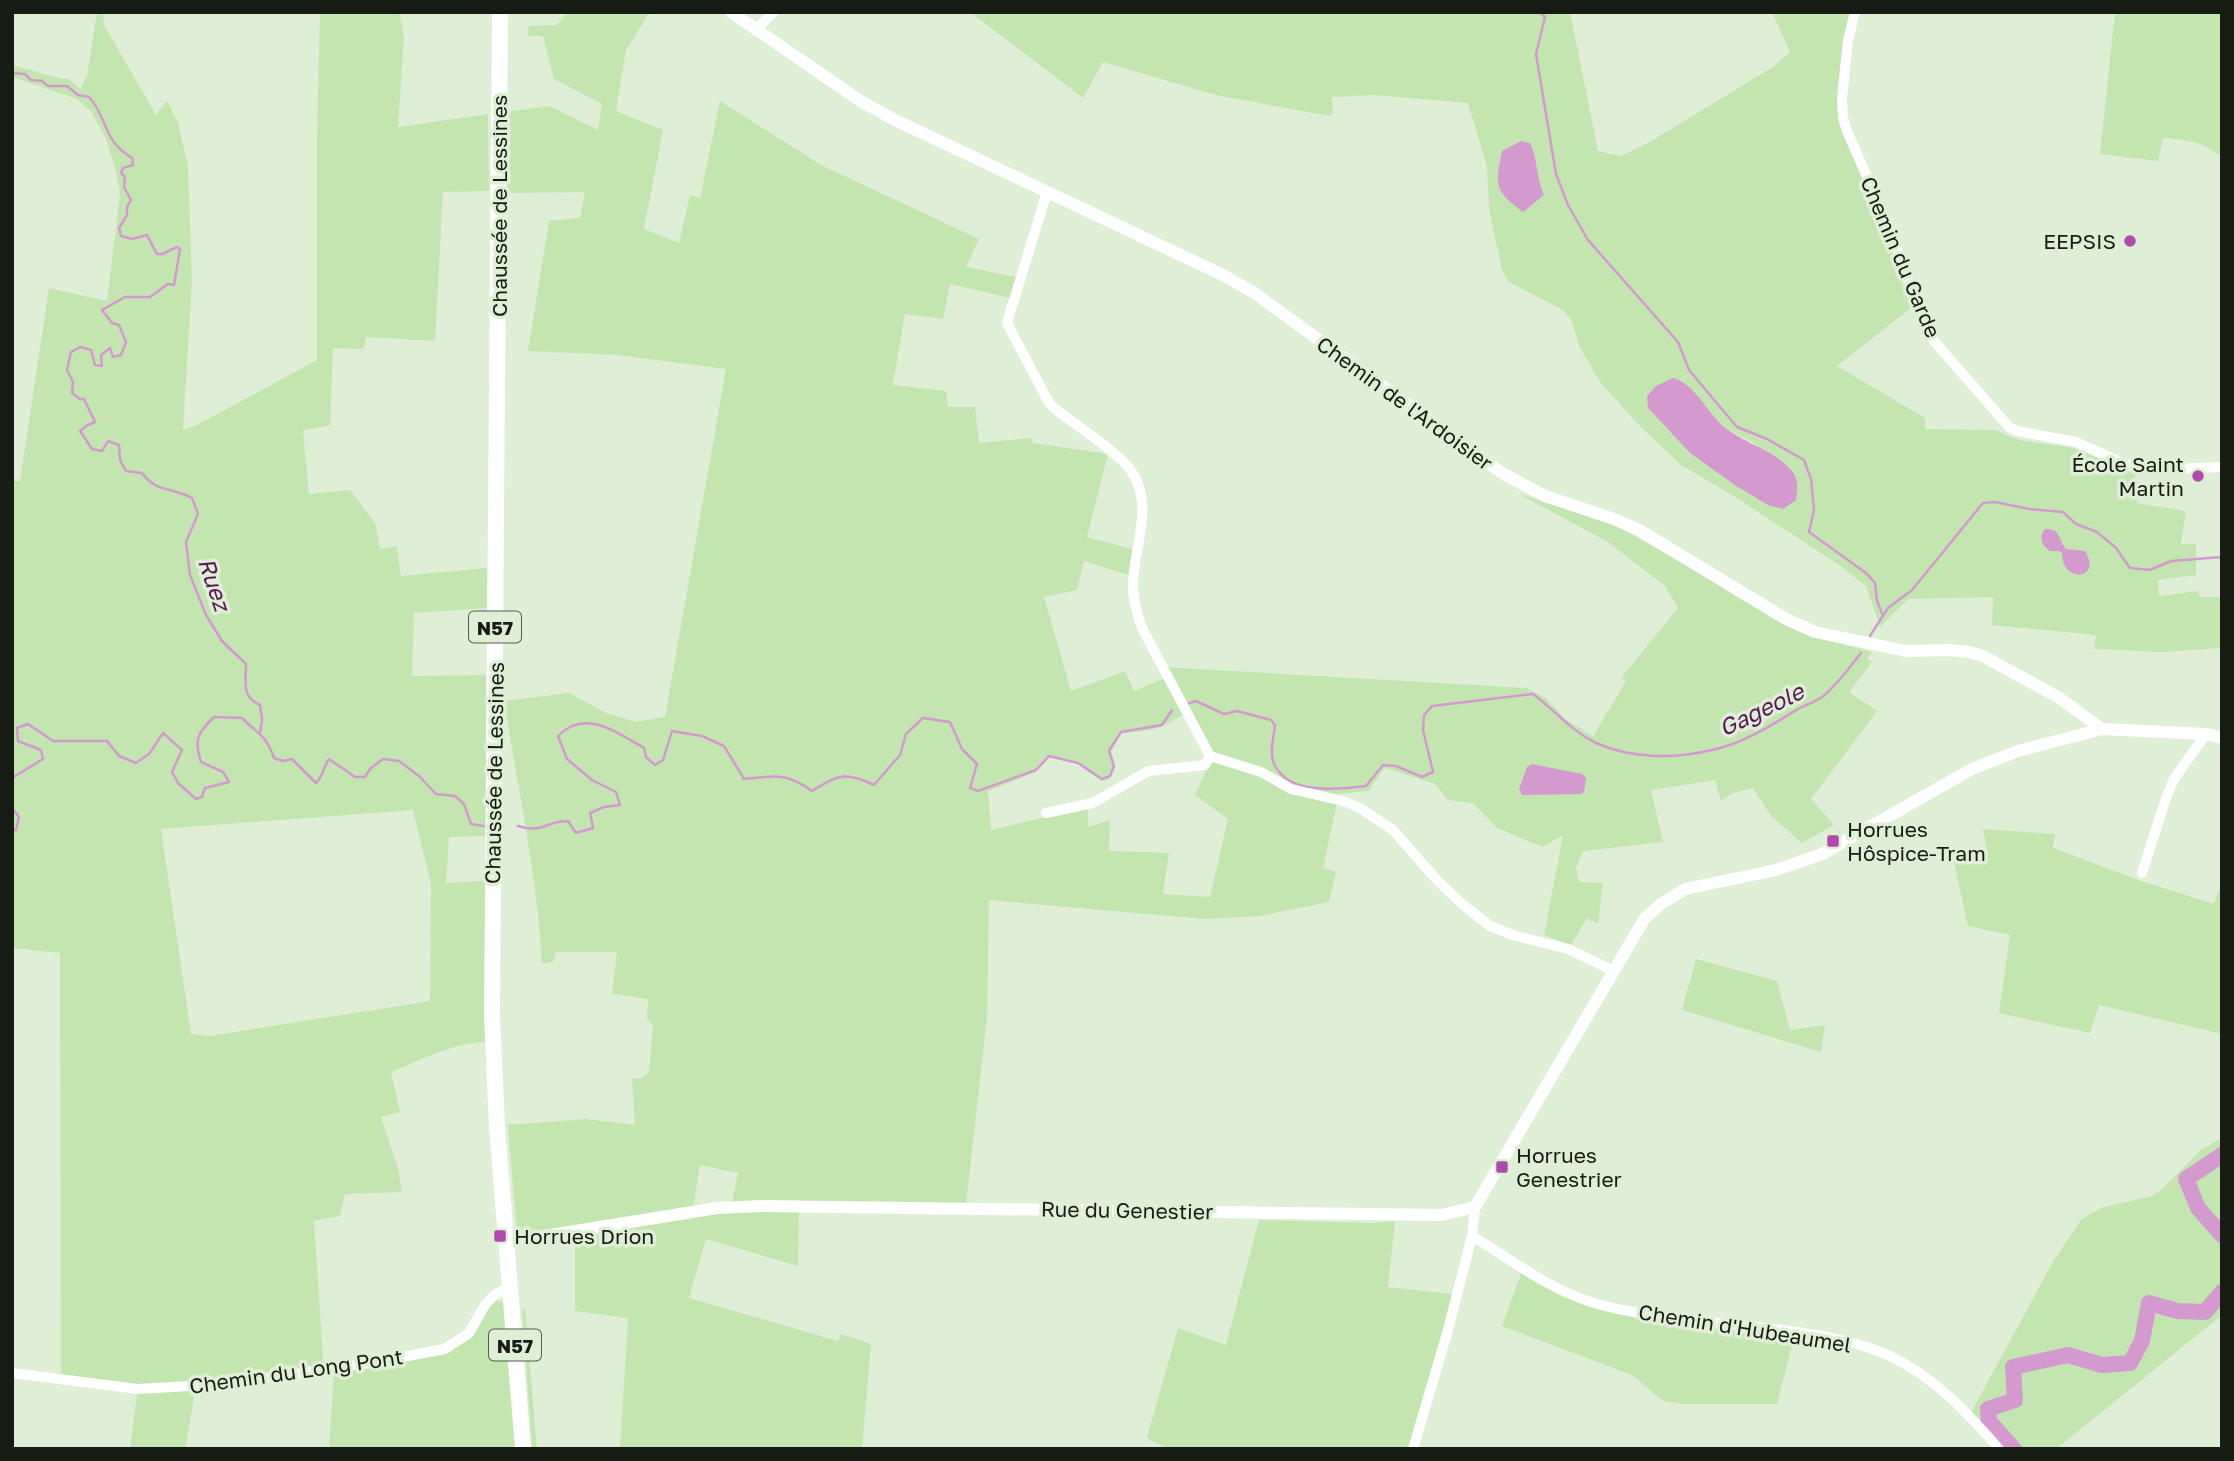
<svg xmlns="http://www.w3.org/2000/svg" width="2234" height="1461" viewBox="0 0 2234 1461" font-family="'Golos Text',sans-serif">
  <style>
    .green { fill: #c3e6b0; fill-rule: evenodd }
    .water { fill: #d49ad0 }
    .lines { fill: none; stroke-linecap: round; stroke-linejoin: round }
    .stream { stroke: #d49ad0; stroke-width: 2.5 }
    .river { stroke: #d49ad0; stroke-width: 16 }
    .minor { stroke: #fff; stroke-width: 10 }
    .tertiary { stroke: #fff; stroke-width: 12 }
    .primary { stroke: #fff; stroke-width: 16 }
    .poi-dot { fill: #b14aad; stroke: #deefd5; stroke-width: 2.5 }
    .labels { text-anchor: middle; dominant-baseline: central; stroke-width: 7; stroke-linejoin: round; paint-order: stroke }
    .shield { fill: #deefd5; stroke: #525b4d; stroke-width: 2 }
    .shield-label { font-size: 19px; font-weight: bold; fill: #161c13 }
    .street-label { font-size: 21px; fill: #161c13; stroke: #deefd5 }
    .poi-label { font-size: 21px; fill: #161c13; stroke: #deefd5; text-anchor: start }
    .water-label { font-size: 23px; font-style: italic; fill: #591557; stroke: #deefd5 }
  </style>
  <rect width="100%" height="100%" fill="#deefd5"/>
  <!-- green -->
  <g class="green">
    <path d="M97,12h6l1,13 52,90 11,-14 11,22 10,43 4,115 -9,149 14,-5 120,-65v-226l3,-122h79l5,25 -6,90 90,-13 1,77 -46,1 -8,149 -69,-4 -2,12 -31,-1 -3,77 -27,6 6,63 41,-4 25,33 5,26 17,-3 4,30 86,-8v40l-73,5 -2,63 74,-1 2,161 -39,1 -3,46 41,-2 -1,161c-32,0 -65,18 -95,30l9,40 -19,5 17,51 4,24 -57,2 -5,22 -26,5 10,152 -129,20 -10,56h-55l7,-55 -76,-10 -1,-431 -48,-5v-467h8l29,-193 58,13 13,-108 -4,-22 -10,-32 -14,-26 -15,-14 -65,-22v-12l47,13 10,1 11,10 7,-13zM413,810l18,74 -1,117 -220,35 -19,-2 -30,-205z"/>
    <path d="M568,12h82l-24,38 -10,61 47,19 -19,99 35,14 11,-48 10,3 20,-97 101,64 158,74 -13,28 55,11 -6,21 -65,-15 -7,35 -38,-5 -12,71 53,6 2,16h27l4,36 52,-5 2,5 75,11 -21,83 52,14 -5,26 -50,-16 -7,29 -33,7 27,94 54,-20 9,20 33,-14 -4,-10 364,21 19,10 19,21 28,17 33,-55 -5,-3 57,-70 -14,-23 -56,-43 -89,-48 94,30 202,113 57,15 -5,7 5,3 -23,30 28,19 -66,88 23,26 -32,18 -31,-27 -18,-28 -20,5 -12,8 -6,-21 -64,10 12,52 -80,9 -7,16 3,15 24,1 -5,41 -11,-6 -16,27 -27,-10 19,-100 -20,12 -46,-19 -24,-25 -25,-3 -13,-16 -50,-16 -17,23 -29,3 -16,74 13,4 -7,30 -70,14 -54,3 -216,-19 -2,118 -22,194 -166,-1 -1,55 -92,-27 -17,59 149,43 3,-7 30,10 -9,105h-242l8,-131 -53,-7v-76l-57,11 -10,-121 78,-6 49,6 -3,-47 8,1 9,-7 4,-46 -6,-7 1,-20 -36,-5 5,-42h-61l-3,10 -11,1c-5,-88 -24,-175 -38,-262l65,-8 37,20 30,9 29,-5 61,-348 -108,-14 -90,-4 21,-130 31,-3 5,-26 -79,1 1,-81 42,-6 49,24 4,-26 -48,-25 -11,-43h-15l1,-10 28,-1zM1187,712l27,42 -19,41 33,24 -18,78 -47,-3 6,-41 -60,-2 1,-31 -22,7v-20l-97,23 -3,-39 48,-19 14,-15 27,7 25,17 8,-2 5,-13 -4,-15 10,-18c33,-2 38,-3 66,-21zM700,1165l38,8 -8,39 -38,4z"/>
    <path d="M970,12h600l28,139 23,5 27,-13 125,-76 17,-15 -18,-40h80l-11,46 -2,53 4,23 39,87 29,87 -74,58 88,52v11l70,1 24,10 55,8 61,26 2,29 49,8 -5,33h15v31l-38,5 1,16 39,-5 2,6h22v41l-2,10 -56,4 -70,-3 2,-14 -104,-10 1,-28 -85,2 -28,28 -14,-41 -28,-22 -106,-69 -51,-30 -44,-42 -36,-40 -21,-35 -9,-29 -8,-9 -54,-28 -7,-12 -13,-61 -2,-42 -19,-64 -93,-8 -43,2 1,16 -4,3 -113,-21 -113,-33 -20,36zM1682,380l31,36 14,13 32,17 -23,40 -46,-33 -41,-45z"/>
    <path d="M2115,12h107v145c-21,-16 -33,-17 -59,-19l-5,23 -58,-7z"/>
    <polygon points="1983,829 2055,834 2053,848 2141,881 2214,904 2222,883 2222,1034 2099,1005 2090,1033 1999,1013 2010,935 1968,926 1954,862 1988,855"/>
    <polygon points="1696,959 1777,981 1790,1030 1825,1025 1821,1052 1682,1010"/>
    <polygon points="2222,1138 2222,1315 2056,1449 1985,1449 1989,1445 1967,1420 2054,1260 2081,1220 2101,1208 2152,1196 2162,1189 2202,1149"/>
    <polygon points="1259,1220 1373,1223 1395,1221 1388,1287 1452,1294 1414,1449 1168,1449 1147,1438 1178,1328 1226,1345"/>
    <polygon points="1522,1271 1588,1304 1795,1334 1777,1404 1681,1404 1663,1401 1632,1375 1502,1326"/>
    <path d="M496,1301l11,1 12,147h-190l5,-78c32,-5 117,-13 138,-34 10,-11 10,-25 24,-36z"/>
    <polygon points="522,1309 525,1309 537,1449 532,1449"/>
  </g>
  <!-- water -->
  <g class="water">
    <path d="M1521,141l9,2c8,16 6,35 14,52l-21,17c-29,-22 -28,-26 -21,-61z"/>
    <path d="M1673,378c19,3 35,35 50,48 22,19 53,23 71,48 5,8 3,18 2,26l-13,9 -13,-3 -34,-20 -46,-33 -42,-45 -1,-12 9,-10z"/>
    <path d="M2045,529c16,-1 13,10 21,20l19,2c18,29 -23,33 -23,2l-3,-2h-9c-8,-6 -12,-13 -5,-22z"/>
    <polygon points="1532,764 1582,774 1586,778 1584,792 1581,794 1522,795 1519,789 1527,767"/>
  </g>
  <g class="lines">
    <!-- stream -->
    <g class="stream">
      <polyline points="1540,12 1545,17 1536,54 1556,174 1568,205 1588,240 1678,342 1689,370 1737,427 1767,439 1804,460 1811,479 1814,510 1809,532 1866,573 1875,583 1877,601 1883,616"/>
      <path d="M12,73l13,1 6,6 11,1 6,5h19l11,9 11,2c20,22 12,42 43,61l1,7 -10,3 -2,5 4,4 -1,10 7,13 -4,7v8l-8,13 2,8 11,3 15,-4 10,19h5l15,-7 3,2 -6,36 -6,-1 -18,13h-25l-23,13 10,13 7,2 7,17 -5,13 -8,2 -3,-9 -9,7 1,11 -7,-1 -4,-15 -11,-3 -9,5 -4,18 6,12 -1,11 8,6h4l11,23 -9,4 -6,5 12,18 10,2 6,-10 11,4 1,15 6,11 16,2c14,20 31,14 50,25l6,16 -12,28 4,33 16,40 16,26 24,23c0,19 -5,32 14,41l2,15 -2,13"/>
      <polyline points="1870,636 1888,608 1912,590 1983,503 1995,502 2029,509 2063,512 2076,524 2097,532 2116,548 2130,568 2150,570 2171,561 2222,557"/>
      <path d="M1186,704l10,-3 28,13 13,-3 34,9 4,5c-1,11 -6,28 -1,39 15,32 64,25 92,22l17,-21 13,1 26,11 11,-5 -10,-42 1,-15 8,-9 101,-12c22,16 38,37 63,49 36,16 78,16 116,7 30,-6 60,-25 86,-41 8,-4 17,-7 24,-12 15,-12 27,-29 39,-44"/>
      <path d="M12,778l31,-19 -2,-9 -23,-9 -1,-13 11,-4 25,17h54l12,15 17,7 13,-9 14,-21 19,17 -10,22 6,11 18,16 6,-2 3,-9 24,-6 -6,-10 -22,-10c-7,-22 -4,-29 13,-45l28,1c16,16 24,17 32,40l9,3 9,-2 24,24c7,-6 7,-16 13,-24l26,18h10l5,-8 13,-10 16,2 20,15 17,18 19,2 9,8 7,20 13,2"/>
      <polyline points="12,808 19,817 16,830 12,830"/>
      <path d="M518,826c25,8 27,-5 50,-5l8,12 17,-5 -3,-15 14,-6 16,-2 -4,-13 -24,-12 -25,-21 -9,-23c27,-28 58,-4 86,12l2,9 9,8 8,-5 9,-29 30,5 22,10 20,33c31,-3 42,-7 68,12 26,-16 33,-20 62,-6l26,-30 6,-21 17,-16 27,4 12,27 15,15 -7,24 8,3 58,-21 13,-14 29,7 24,16 8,-3 4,-10 -5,-15 12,-19 41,-7 10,-15"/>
    </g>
    <!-- river -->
    <g class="river">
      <polyline points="2222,1155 2186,1179 2198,1208 2222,1235"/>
      <polyline points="2014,1449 1989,1421 1988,1409 2015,1400 2013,1367 2068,1355 2102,1365 2130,1363 2142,1341 2149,1303 2178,1311 2205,1312 2222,1292"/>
    </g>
    <!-- minor -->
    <g class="minor">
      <polyline points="1855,12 1848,40 1842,98 1843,118 1847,131 1886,220 1925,325 1934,341 2009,427 2017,431 2076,442 2127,465 2138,467 2171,469 2222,467"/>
      <polyline points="756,29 774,12"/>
      <path d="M1047,192l-40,131 41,78 6,7c20,16 61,42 76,61 26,36 3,78 3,117 0,15 4,28 9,42l68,128 51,16 30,17 52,12 17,7 33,22 43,49 25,24 29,23 23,9 55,14 46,22"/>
      <polyline points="1046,813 1093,803 1148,771 1205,765 1210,756"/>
      <polyline points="2142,873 2166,798 2174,779 2206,734 2212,734"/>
      <path d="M1472,1236c37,22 75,52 116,65 33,11 70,15 104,19 62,8 141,10 198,36 43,20 79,58 109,93"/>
      <polyline points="12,1373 137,1389 225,1384 376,1362 445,1349 469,1333 485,1305 494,1295 510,1286"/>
      <polyline points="1413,1449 1448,1330 1472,1236 1475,1207"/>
    </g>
    <!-- tertiary -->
    <g class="tertiary">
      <polyline points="731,12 862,102 897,121 1223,275 1253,292 1502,473 1545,496 1614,519 1639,530 1786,619 1815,632 1906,651 1950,650 1969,652 1983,656 2036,685 2058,697 2102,729"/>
      <polyline points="507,1242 717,1208 762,1206 1442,1215 1475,1207 1645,918 1661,904 1685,889 1776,870 1822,854 1972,769 2018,751 2102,729 2206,734 2222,738"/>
    </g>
    <!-- primary -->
    <polyline class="primary" points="500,12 492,1015 497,1127 523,1449"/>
  </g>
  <!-- markers -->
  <g class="poi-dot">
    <circle cx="2130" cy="241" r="7"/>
    <circle cx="2198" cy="476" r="7"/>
    <rect x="1826" y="834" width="14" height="14" rx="3.5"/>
    <rect x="1495" y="1160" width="14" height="14" rx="3.5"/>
    <rect x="493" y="1229" width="14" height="14" rx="3.5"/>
  </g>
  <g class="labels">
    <!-- shield labels -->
    <g class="shield">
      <rect x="469" y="611.5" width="52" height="31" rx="5"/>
      <rect x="489" y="1329.5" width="52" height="31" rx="5"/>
    </g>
    <g class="shield-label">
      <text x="495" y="627">N57</text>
      <text x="515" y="1345">N57</text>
    </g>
    <!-- street labels -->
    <g class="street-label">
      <text transform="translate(499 206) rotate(-90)">Chaussée de Lessines</text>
      <text transform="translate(1901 257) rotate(67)">Chemin du Garde</text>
      <text transform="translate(1405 403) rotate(36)">Chemin de l'Ardoisier</text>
      <text transform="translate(494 773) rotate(-89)">Chaussée de Lessines</text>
      <text transform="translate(1127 1210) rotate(1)">Rue du Genestier</text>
      <text transform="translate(1745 1328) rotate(9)">Chemin d'Hubeaumel</text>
      <text transform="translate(296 1371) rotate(-8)">Chemin du Long Pont</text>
    </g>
    <!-- poi labels -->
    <g class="poi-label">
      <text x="2116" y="241" text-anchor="end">EEPSIS</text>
      <text x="2184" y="464" text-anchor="end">École Saint<tspan x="2184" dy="24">Martin</tspan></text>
      <text x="1847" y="829">Horrues<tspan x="1847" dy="24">Hôspice-Tram</tspan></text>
      <text x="1516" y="1155">Horrues<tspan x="1516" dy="24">Genestrier</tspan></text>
      <text x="514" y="1236">Horrues Drion</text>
    </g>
    <!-- water labels -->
    <g class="water-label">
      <text transform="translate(215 584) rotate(71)">Ruez</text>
      <text transform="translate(1761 709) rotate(-26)">Gageole</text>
    </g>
  </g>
  <!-- border -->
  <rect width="2234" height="1461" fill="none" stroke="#161c13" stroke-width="28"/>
</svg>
